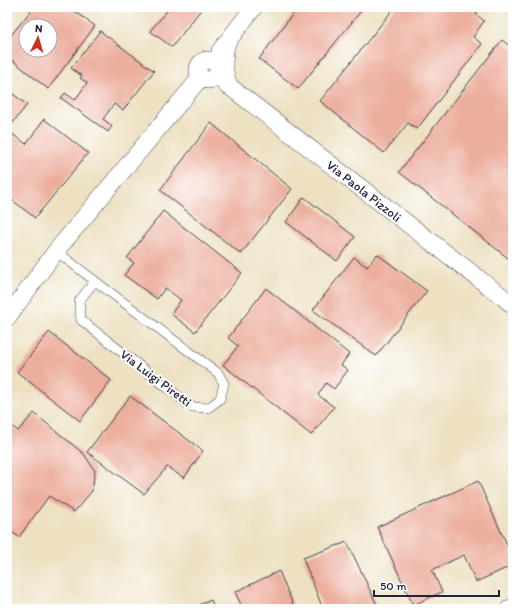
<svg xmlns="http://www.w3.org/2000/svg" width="520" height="616" viewBox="0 0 520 616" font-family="Itim,sans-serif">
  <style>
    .building { fill: #ecae9d; fill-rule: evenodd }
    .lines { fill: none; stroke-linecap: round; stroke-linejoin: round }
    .lane-casing { stroke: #403f4f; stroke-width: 10 }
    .street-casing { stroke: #403f4f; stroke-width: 18 }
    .path { stroke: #403f4f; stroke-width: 2.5; stroke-dasharray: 3 3; stroke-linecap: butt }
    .lane { stroke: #fff; stroke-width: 9 }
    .street { stroke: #fff; stroke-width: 17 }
    .labels { text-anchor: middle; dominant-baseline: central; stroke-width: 4; stroke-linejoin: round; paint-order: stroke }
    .street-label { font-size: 13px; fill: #22223b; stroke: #fff }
  </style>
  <rect width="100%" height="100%" fill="#fff"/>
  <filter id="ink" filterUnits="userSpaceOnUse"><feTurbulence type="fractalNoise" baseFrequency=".025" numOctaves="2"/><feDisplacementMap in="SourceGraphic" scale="8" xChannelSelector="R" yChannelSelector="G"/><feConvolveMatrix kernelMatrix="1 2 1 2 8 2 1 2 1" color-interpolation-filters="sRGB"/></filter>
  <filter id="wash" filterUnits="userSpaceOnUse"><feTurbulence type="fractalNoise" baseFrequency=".012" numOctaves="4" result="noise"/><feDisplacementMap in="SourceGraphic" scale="16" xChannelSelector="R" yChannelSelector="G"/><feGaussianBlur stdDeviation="0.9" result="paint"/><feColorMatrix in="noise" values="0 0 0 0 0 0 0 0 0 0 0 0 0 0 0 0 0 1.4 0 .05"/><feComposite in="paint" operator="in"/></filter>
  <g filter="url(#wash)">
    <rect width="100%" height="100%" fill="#ede1c2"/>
    <g id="blocks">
      <!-- building -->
      <g class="building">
        <path d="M34,7h35l26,19 -47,63 -41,-33v-16zM26,26h24v24h-24z"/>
        <polygon points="162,7 203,7 172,47 150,31 167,11"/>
        <polygon points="298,7 364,7 298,89 259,59"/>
        <polygon points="395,7 482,7 476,14 484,21 473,37 482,44 417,129 408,123 384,153 320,101"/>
        <polygon points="100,31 154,71 123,110 114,104 103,119 112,126 108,132 61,98 65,93 75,100 87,83 80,78 82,76 71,68"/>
        <polygon points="502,40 513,49 513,262 399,172"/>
        <polygon points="7,89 27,105 7,130 26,144 44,119 88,153 35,218 7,196"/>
        <polygon points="211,123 292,189 241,254 160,190"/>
        <polygon points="304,197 355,237 337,261 286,222"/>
        <polygon points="163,211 242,273 195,332 171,314 181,300 165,288 157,299 124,275 134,263 127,258"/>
        <polygon points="377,254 427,291 376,356 313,310 354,257 367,267"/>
        <polygon points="266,288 349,354 341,365 348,370 334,389 326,383 318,395 334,407 311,435 223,365 238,346 228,338"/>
        <polygon points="49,332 111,380 80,421 17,372"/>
        <polygon points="130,396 203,451 184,478 167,467 144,494 87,452"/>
        <polygon points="34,413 84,454 95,471 92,491 74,512 49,496 19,537 7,529 7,422 18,431"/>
        <polygon points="513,467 513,480 508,469"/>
        <polygon points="478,481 513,558 513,565 476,582 464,555 432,570 442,592 413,605 377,527"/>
        <polygon points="347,542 379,609 323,609 303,558"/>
        <polygon points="279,571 295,609 243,609 235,592"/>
        <polygon points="211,600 215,609 189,609"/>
      </g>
    </g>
  </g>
  <g filter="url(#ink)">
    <use href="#blocks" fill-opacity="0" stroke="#403f4f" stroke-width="1"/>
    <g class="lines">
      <defs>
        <polyline id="lane" points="56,251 95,281 79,301 81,320 192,407 208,408 220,399 224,384 218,373 95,281"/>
        <g id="street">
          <path d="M227,42c-5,16 -4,29 2,44h-2"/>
          <polyline points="220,51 254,7"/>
          <circle cx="208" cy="70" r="10"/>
          <polyline points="216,76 513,305"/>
          <polyline points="7,318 56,251 201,77"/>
          <polyline points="509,609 513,607"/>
        </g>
      </defs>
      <!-- lane casing -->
      <use href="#lane" class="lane-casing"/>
      <!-- street casing -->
      <use href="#street" class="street-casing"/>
      <!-- path -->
      <polyline class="path" points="196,61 204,51"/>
      <!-- lane -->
      <use href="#lane" class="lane"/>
      <!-- street -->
      <use href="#street" class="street"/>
    </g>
  </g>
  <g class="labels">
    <!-- street labels -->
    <g class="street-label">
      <text transform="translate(364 191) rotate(38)">Via Paola Pizzoli</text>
      <text transform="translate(156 378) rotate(37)">Via Luigi Piretti</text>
    </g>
  </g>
  <!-- margin -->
  <rect width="520" height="616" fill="none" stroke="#fff" stroke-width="24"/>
  <!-- north arrow -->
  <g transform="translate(38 38) rotate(5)"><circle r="19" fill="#ffffff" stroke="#a7a7b1"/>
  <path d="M0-3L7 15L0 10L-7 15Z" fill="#c8321e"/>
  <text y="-6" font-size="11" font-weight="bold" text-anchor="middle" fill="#22223b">N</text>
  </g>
  <!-- scale -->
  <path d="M374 590v6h125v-6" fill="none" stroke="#22223b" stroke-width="2"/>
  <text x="380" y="590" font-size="12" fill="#22223b" stroke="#ffffff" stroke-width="3" paint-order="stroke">50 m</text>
</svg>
